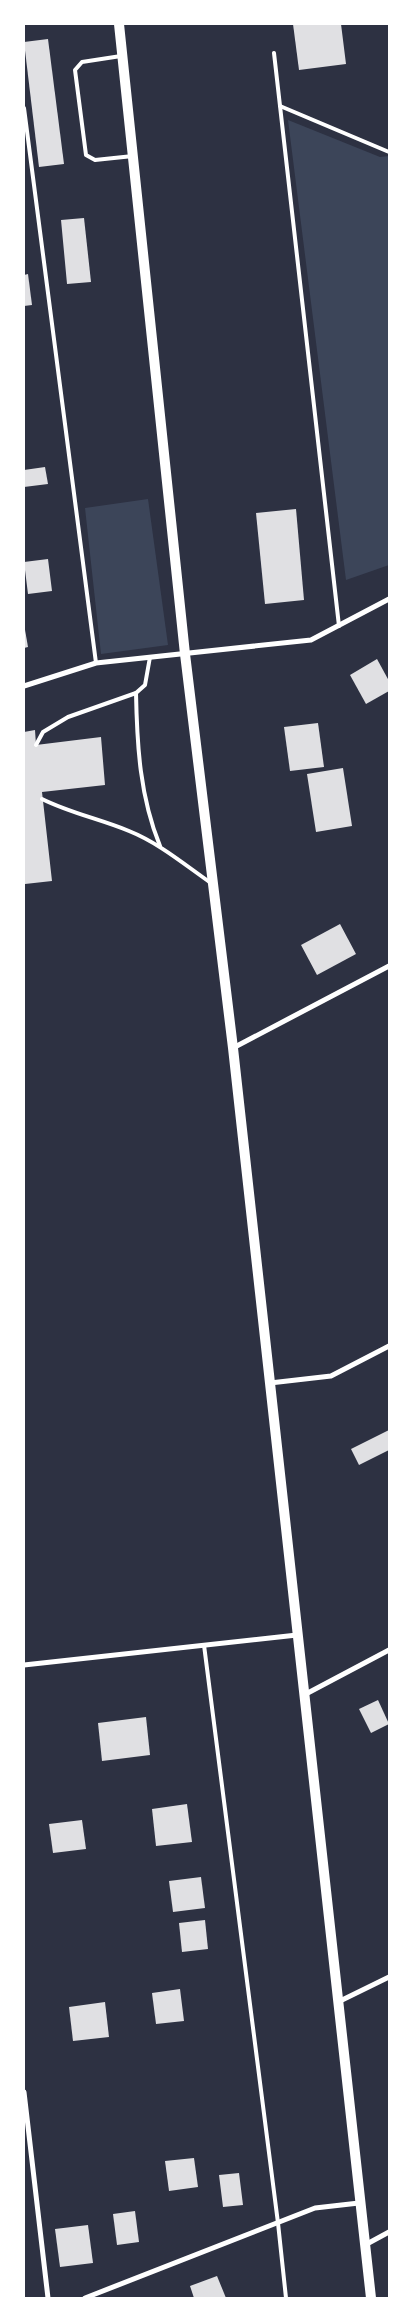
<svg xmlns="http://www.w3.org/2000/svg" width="413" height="2322" viewBox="0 0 413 2322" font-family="Montserrat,sans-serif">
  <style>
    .green { fill: #3c4559 }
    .building { fill: #e0e0e3 }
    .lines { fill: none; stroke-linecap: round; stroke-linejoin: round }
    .service { stroke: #fff; stroke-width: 4 }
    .minor { stroke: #fff; stroke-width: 5 }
    .secondary { stroke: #fff; stroke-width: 10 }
  </style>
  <rect width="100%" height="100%" fill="#2d3142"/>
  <!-- green -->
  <g class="green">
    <polygon points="288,120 380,157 389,156 389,565 346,580"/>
    <polygon points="148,499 168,645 101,654 85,508"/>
  </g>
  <!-- building -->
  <g class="building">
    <polygon points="293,24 341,24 346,64 299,70"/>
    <polygon points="48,39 64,164 39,167 24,42"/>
    <polygon points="84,218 91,282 67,284 61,220"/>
    <polygon points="28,274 32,305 24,306 24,275"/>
    <polygon points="45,467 48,484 24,487 24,470"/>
    <polygon points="296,509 304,600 265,604 256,513"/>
    <polygon points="48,559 52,591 28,594 24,562"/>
    <polygon points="24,624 28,647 24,648"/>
    <polygon points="377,659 389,681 389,691 366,704 350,675"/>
    <polygon points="318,723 324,767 290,771 284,727"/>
    <polygon points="35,730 36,745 101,737 105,785 42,792 52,881 25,884 24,732"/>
    <polygon points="343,768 352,826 316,832 307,774"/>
    <polygon points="340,924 356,954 317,975 301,945"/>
    <polygon points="389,1430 389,1450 359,1465 351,1449"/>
    <polygon points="378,1700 389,1724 371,1733 359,1709"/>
    <polygon points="146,1717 150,1755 102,1761 98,1723"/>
    <polygon points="187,1804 192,1842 156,1846 152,1809"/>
    <polygon points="82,1820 86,1849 53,1853 49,1824"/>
    <polygon points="201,1877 205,1908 173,1912 169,1881"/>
    <polygon points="205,1920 208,1949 182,1952 179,1923"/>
    <polygon points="180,1989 184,2021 156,2024 152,1993"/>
    <polygon points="105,2002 109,2037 73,2041 69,2007"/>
    <polygon points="194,2158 198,2187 169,2191 165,2161"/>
    <polygon points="239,2173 243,2205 223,2207 219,2175"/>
    <polygon points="135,2211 139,2242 117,2245 113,2214"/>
    <polygon points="88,2225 93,2263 60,2267 55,2229"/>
    <polygon points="217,2276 226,2298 194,2298 190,2286"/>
  </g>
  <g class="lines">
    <!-- service -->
    <g class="service">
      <polyline points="274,53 339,626"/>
      <polyline points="121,56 82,62 75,70 86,155 95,160 133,156"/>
      <polyline points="280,106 389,152"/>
      <polyline points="24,108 96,663"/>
      <path d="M136,693c1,53 4,104 24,153"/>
      <polyline points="36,745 43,732 68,717 136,693 145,685 150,657"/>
      <path d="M42,799c28,14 58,20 87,32 30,12 56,34 82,52"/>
      <polyline points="204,1645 278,2223 286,2298"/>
    </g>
    <!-- minor -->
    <g class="minor">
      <polyline points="24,686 96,663 311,640 389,599"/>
      <polyline points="233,1048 389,966"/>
      <polyline points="270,1383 331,1376 389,1346"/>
      <polyline points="24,1665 297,1635"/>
      <polyline points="304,1695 389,1650"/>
      <polyline points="338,2002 389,1977"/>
      <polyline points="24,2092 48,2298"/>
      <polyline points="365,2245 389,2232"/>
      <polyline points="85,2298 315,2208 359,2203"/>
    </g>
    <!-- secondary -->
    <polyline class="secondary" points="119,24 185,654 233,1048 371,2298"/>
  </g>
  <!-- border -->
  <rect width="413" height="2322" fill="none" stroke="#ffffff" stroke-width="50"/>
</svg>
